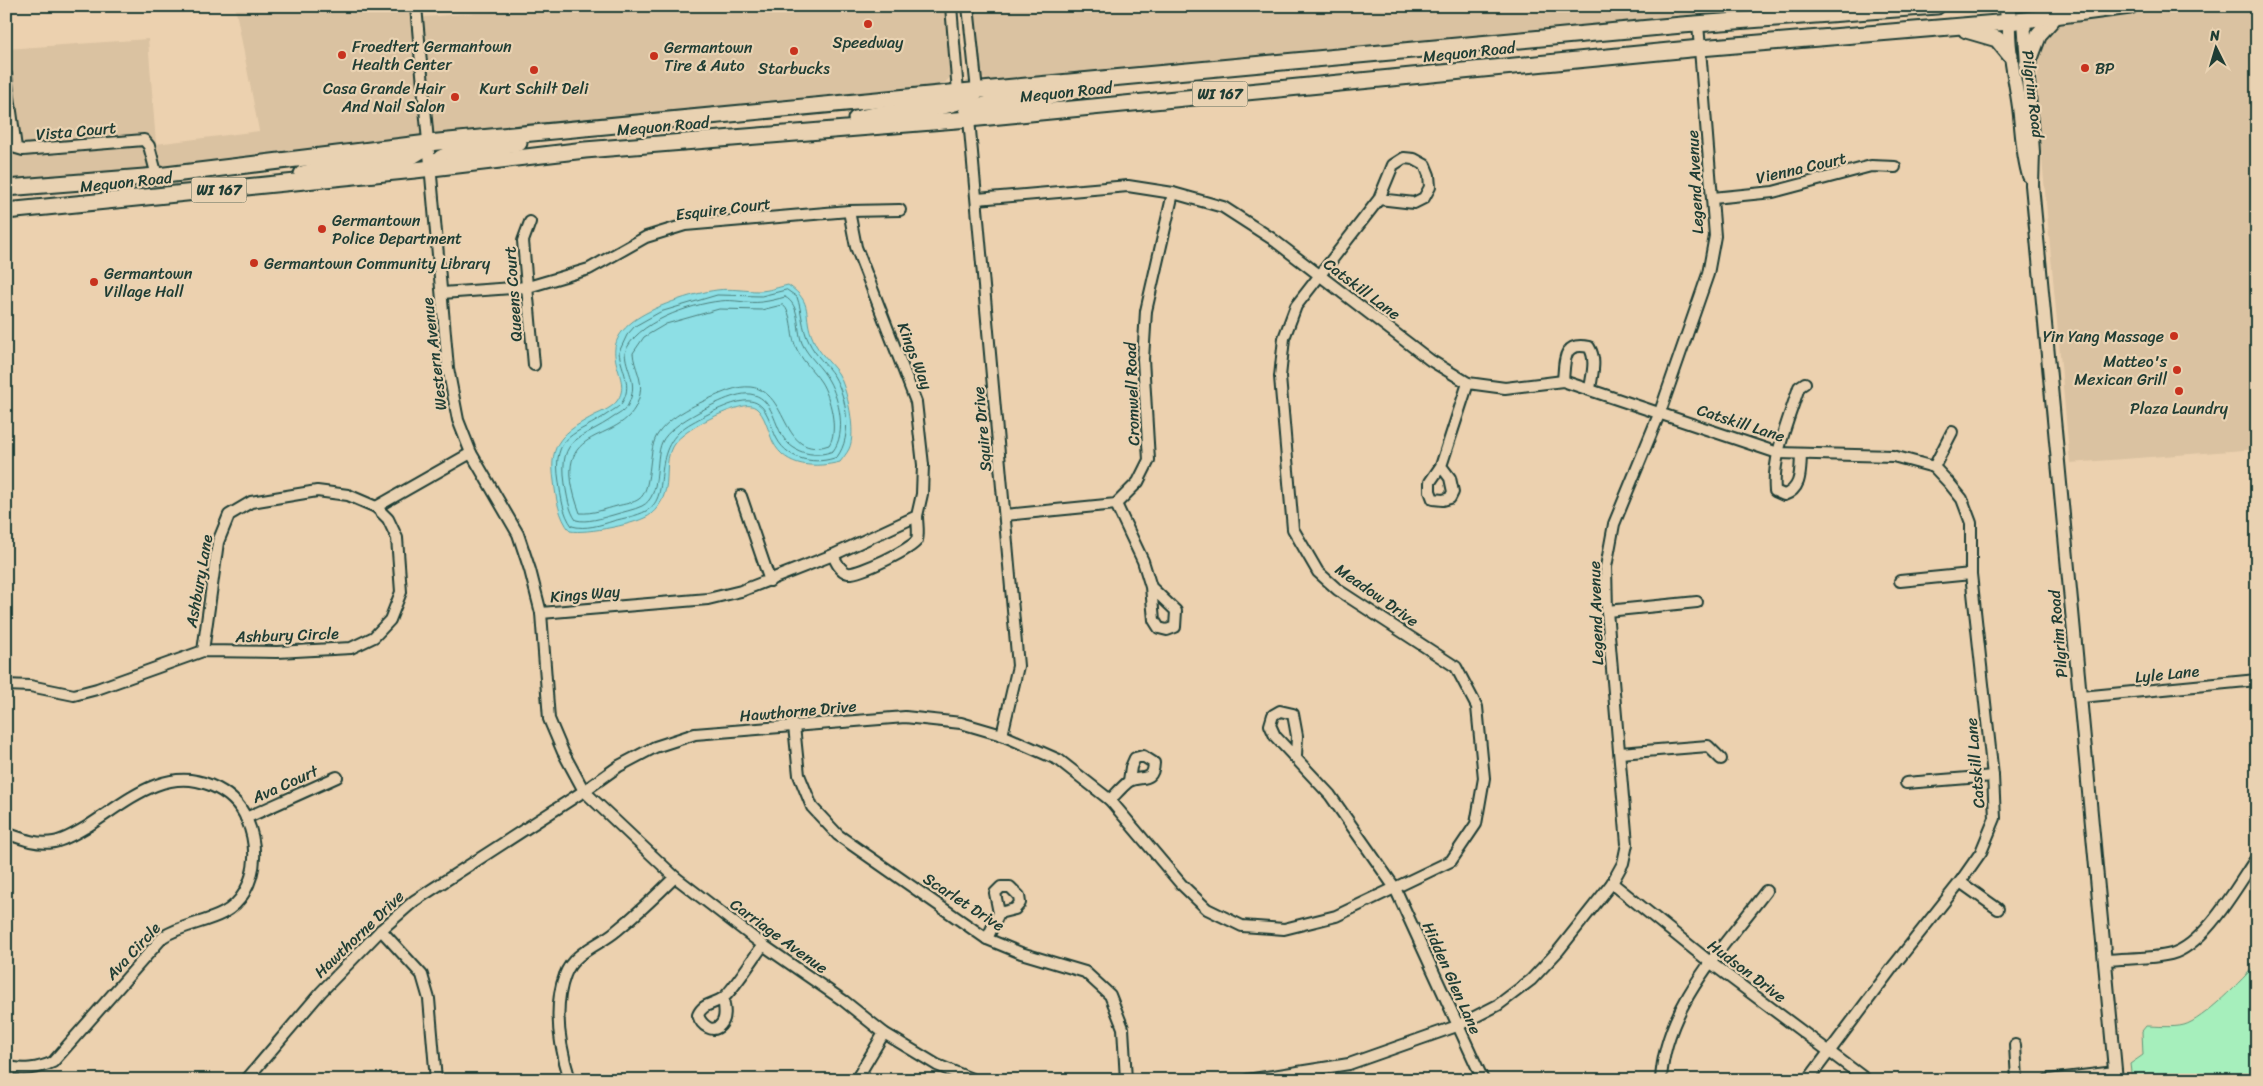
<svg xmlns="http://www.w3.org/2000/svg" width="2263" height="1086" viewBox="0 0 2263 1086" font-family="Sriracha,sans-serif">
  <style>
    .built { fill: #dac2a1 }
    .green { fill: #a6efbc; stroke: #629678 }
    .water { fill: #8ddfe5; stroke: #619e9e }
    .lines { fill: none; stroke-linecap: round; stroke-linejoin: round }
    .shore { stroke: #4b7e7b; stroke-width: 1 }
    .minor-casing { stroke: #1f3d34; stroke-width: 14 }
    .tertiary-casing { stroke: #1f3d34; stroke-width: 16 }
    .primary-casing { stroke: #1f3d34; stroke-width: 19 }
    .minor { stroke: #e9d2b2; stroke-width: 10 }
    .tertiary { stroke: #e9d2b2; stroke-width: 12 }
    .primary { stroke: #e9d2b2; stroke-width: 15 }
    .poi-dot { fill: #c8321e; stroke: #e9d2b2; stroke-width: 2 }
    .labels { text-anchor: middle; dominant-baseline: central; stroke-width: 4.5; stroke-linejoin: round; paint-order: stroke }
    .shield { fill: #e9d2b2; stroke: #5c6a5a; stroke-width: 1 }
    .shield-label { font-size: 15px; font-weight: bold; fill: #1f3d34 }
    .poi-label { font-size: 16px; fill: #1f3d34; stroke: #e9d2b2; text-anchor: start }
    .street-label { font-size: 16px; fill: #1f3d34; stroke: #e9d2b2 }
  </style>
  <rect width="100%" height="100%" fill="#ecd1af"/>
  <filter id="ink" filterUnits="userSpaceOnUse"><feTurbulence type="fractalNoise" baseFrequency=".02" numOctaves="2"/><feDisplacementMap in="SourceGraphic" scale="10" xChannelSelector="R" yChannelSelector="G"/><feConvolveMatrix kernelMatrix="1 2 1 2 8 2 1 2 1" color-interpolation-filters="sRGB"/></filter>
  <g filter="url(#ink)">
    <!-- built -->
    <g class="built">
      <polygon points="235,6 409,6 412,18 562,6 945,6 950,77 945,83 937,86 506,127 186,167 6,182 6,49 148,39 156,144 259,131"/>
      <polygon points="971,6 1844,6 1672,17 994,82 987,81 979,75"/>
      <polygon points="2178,6 2257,6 2257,449 2070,463 2036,94 2041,43 2047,30 2059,25"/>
    </g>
    <!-- green -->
    <path class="green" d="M2257,963v117h-125l-2,-16 13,-9 -1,-24 4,-5c11,0 27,2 38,-1 19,-5 59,-46 73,-62z"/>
    <!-- water -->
    <path class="water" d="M788,285c27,18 14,30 25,54 5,13 17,23 25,34 9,15 19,60 11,76 -2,4 -6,9 -9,13 -24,6 -54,6 -67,-20 -5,-11 -8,-27 -17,-34 -7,-5 -16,-1 -23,1 -16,5 -52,22 -61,38 -8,15 -2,33 -8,48 -2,7 -8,15 -13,19 -11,10 -66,20 -81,17 -11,-14 -14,-32 -16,-50 -6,-39 10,-49 41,-66 7,-3 18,-8 22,-14 18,-24 -24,-48 15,-79 19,-15 61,-29 85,-32 14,-2 28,1 42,1 9,0 20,-4 29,-6z"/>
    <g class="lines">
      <!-- shore -->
      <g class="shore">
        <path d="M787,290l10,7c5,14 5,32 12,45 6,13 17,22 25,34 13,22 19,60 3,81 -20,8 -48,4 -60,-18 -7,-13 -9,-36 -27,-38 -15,-2 -44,14 -57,21 -48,26 -18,73 -47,89 -9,5 -22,7 -33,10 -12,4 -28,9 -41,5 -9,-12 -11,-29 -13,-44 -8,-49 17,-46 50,-69 4,-3 10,-6 12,-9 13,-18 0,-34 -2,-52l8,-17 8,-9 25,-14 57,-17 44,1z"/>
        <path d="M785,297c16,8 11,31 17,46 6,14 20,24 27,38 10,18 18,52 4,70 -17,7 -39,3 -50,-14 -10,-16 -11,-40 -33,-43 -16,-2 -46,15 -60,23 -10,6 -23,15 -28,25 -8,18 0,54 -20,64 -8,4 -20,6 -29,9 -11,3 -26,8 -37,5 -7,-9 -9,-25 -11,-36 -7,-49 17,-44 49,-67 5,-3 11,-6 14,-12 11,-23 -1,-31 -3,-52 9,-30 66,-49 95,-52 14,-2 28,3 42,1 8,-1 16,-3 23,-5z"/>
        <path d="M783,305c10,8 7,28 12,40 5,14 18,25 26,37 9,14 18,49 8,63 -58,20 -33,-84 -107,-52 -23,10 -53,22 -66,44 -8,15 -4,54 -17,62 -5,4 -15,5 -22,7 -11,3 -25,8 -37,7 -37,-99 48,-61 60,-119 3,-16 -6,-26 -7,-41l11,-16 22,-13 53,-15 42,1z"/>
      </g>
      <defs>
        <g id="minor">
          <polyline points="416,6 448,368 458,420 471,453 518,534 530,570 541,613 549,719 563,752 584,791 675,877 763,945 844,1001 884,1033 937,1065 974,1080"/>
          <polyline points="951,6 958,92 969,119 1018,666 1002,735"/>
          <polyline points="968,6 977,91 969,118"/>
          <polyline points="6,75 16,148 23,150 144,140 149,146 157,176"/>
          <polyline points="1713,198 1773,192 1871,166 1895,167"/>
          <polyline points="977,199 1128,186 1173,193 1223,207 1271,238 1430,360 1468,383 1505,388 1563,381 1778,453 1893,456 1934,467 1949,483 1962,499 1971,523 1971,574 1993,776 1995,818 1981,852 1960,882 1895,964 1808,1080"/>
          <polyline points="530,222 523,241 534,365"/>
          <polyline points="442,293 528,287 589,269 646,237 685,225 849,211 900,210"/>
          <path d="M1563,381c2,-20 -1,-40 26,-34 8,13 3,27 1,42"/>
          <path d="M1801,455c-1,16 1,34 -17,40l-9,-4c-3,-35 14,-72 24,-104l6,-4"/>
          <polyline points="1441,466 1450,478 1453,492 1450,498 1443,500 1433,499 1430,491 1430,482 1441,466 1468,383"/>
          <polyline points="1934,467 1952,432"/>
          <polyline points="741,496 770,581"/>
          <polyline points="1116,504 1143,561 1151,587 1154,620 1159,628 1167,630 1175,627 1176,611 1151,587"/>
          <polyline points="376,507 471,453"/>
          <polyline points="1005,515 1116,504 1138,482 1149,460 1143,359 1146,311 1173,193"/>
          <path d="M833,555c3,7 7,16 15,18 10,2 64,-24 69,-33 2,-7 0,-17 0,-24"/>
          <polyline points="1900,581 1971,574"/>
          <polyline points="1607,611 1697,602"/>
          <polyline points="541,613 708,599 741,591 833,555 917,516 922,494 923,465 916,402 856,247 849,211"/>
          <polyline points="6,685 30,686 74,695 97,689 203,651 218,542 229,515 251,502 317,491 348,495 376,507 388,519 397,538 401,592 390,620 374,637 351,648 277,652 203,651"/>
          <polyline points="2081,697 2257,680"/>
          <polyline points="794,726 799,775 812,807 838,835 987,939 1021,953 1085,972 1110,995 1123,1028 1126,1080"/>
          <polyline points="1620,753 1708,746 1721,759"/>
          <polyline points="1296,756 1297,736 1293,714 1280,711 1273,715 1270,725 1275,736 1330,795 1395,888 1483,1080"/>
          <polyline points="1906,783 1993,776"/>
          <path d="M1110,800c6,-6 12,-13 18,-18 12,-8 25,3 26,-19l-11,-7 -8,2 -4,9 -2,14"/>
          <polyline points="246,818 337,777"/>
          <path d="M6,833c16,6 31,12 48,9 11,-2 24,-10 34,-16 38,-24 76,-60 122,-41 17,7 30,18 37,35 10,23 10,51 -3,73 -18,31 -54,26 -81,44l-110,125c-13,6 -33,10 -47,3"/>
          <polyline points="1960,882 1998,909"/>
          <polyline points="1612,883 1711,963 1867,1080"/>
          <polyline points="381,930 422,975 429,999 436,1080"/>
          <polyline points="987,939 999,913 995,893 1001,887 1010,887 1019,896 1020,903 1015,909 999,913"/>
          <path d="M2106,960c21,-2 45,-1 65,-6 34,-9 66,-68 86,-97"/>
          <path d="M723,998c1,8 4,18 -1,25 -8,13 -21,2 -24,-8 5,-12 15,-10 25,-17 8,-5 32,-42 40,-53"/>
          <polyline points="2015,1045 2017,1080"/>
          <polyline points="246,1080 321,992 381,930 414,901 584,791 619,766 655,747 695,734 905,717 961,723 1002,735 1059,760 1110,800 1181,884 1207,909 1242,926 1284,929 1336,916 1451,861 1476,824 1484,778 1477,707 1456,667 1338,590 1318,572 1293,529 1280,377 1284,338 1296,306 1379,199 1393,165 1404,158 1414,159 1425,165 1429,175 1430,187 1424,198 1414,203 1379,199"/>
          <path d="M570,1080c-10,-32 -17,-73 -5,-105 8,-23 35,-30 51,-44 21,-17 40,-35 59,-54"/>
          <polyline points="856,1080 884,1033"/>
          <polyline points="1247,1080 1349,1064 1457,1026 1498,1005 1531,980 1559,950 1612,883 1623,863 1627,844 1607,611 1606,567 1614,524 1660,412 1708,274 1715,236 1698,24"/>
          <path d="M1661,1080c4,-75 62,-132 105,-189"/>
          <polyline points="2048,1080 2115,1072"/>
        </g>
        <g id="tertiary">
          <polyline points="2024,20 2033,152 2032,185 2116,1080"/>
          <path d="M2009,22c-1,29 6,56 10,85 3,23 3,46 10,69"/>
        </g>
        <g id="primary">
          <polyline points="2007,6 2009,22"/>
          <polyline points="1966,30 1997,39 2010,55"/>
          <polyline points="2027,66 2039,34 2055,16"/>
          <path d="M856,119c32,-10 99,-6 119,-27"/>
          <polyline points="969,119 982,106 992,103 1042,98 1084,89"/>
          <polyline points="431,168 441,158 455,152 519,143"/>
          <polyline points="302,174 338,165 412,156 422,150 428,143"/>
          <polyline points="6,188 157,176 428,143 950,93 1682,25 1937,6"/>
          <polyline points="6,211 415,170 585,150 969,119 1700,48 2009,22 2130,6"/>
        </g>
      </defs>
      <!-- minor casing -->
      <use href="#minor" class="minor-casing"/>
      <!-- tertiary casing -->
      <use href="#tertiary" class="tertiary-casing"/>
      <!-- primary casing -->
      <use href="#primary" class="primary-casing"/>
      <!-- minor -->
      <use href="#minor" class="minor"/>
      <!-- tertiary -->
      <use href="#tertiary" class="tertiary"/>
      <!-- primary -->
      <use href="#primary" class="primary"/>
    </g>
  </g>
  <!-- markers -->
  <g class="poi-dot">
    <circle cx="868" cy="24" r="5"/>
    <circle cx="794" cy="51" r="5"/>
    <circle cx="342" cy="55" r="5"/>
    <circle cx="654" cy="56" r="5"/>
    <circle cx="2085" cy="68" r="5"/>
    <circle cx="534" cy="70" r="5"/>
    <circle cx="455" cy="97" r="5"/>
    <circle cx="322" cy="229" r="5"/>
    <circle cx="254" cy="263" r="5"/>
    <circle cx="94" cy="282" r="5"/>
    <circle cx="2174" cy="336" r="5"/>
    <circle cx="2177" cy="370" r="5"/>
    <circle cx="2179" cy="391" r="5"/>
  </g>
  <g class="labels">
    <!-- shield labels -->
    <g class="shield">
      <rect x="1192.5" y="81.5" width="55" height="25" rx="4"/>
      <rect x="191.5" y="177.5" width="55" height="25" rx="4"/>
    </g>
    <g class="shield-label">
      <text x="1220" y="94">WI 167</text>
      <text x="219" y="190">WI 167</text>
    </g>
    <!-- poi labels -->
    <g class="poi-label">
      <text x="868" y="42" text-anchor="middle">Speedway</text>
      <text x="352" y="46">Froedtert Germantown<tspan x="352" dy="18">Health Center</tspan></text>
      <text x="664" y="47">Germantown<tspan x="664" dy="18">Tire &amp; Auto</tspan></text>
      <text x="794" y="68" text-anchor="middle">Starbucks</text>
      <text x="2095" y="68">BP</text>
      <text x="445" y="88" text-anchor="end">Casa Grande Hair<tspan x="445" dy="18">And Nail Salon</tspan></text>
      <text x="534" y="88" text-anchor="middle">Kurt Schilt Deli</text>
      <text x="332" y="220">Germantown<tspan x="332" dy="18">Police Department</tspan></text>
      <text x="264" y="263">Germantown Community Library</text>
      <text x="104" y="273">Germantown<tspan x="104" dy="18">Village Hall</tspan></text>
      <text x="2164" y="336" text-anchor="end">Yin Yang Massage</text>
      <text x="2167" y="361" text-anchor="end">Matteo's<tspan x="2167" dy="18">Mexican Grill</tspan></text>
      <text x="2179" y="408" text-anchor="middle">Plaza Laundry</text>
    </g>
    <!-- street labels -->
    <g class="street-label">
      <text transform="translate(1469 52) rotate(-6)">Mequon Road</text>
      <text transform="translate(1066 92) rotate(-6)">Mequon Road</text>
      <text transform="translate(2033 94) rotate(83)">Pilgrim Road</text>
      <text transform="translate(663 126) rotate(-5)">Mequon Road</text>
      <text transform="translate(76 131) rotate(-5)">Vista Court</text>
      <text transform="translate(1801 168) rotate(-13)">Vienna Court</text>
      <text transform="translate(126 182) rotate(-6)">Mequon Road</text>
      <text transform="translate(1695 182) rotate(-93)">Legend Avenue</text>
      <text transform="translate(723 209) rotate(-7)">Esquire Court</text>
      <text transform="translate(1362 289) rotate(37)">Catskill Lane</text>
      <text transform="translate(513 294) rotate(-94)">Queens Court</text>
      <text transform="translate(434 354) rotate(-97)">Western Avenue</text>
      <text transform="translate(915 356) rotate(69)">Kings Way</text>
      <text transform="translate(1132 394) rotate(-92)">Cromwell Road</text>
      <text transform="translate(1741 423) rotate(18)">Catskill Lane</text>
      <text transform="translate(982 429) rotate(-95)">Squire Drive</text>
      <text transform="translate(199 581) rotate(-80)">Ashbury Lane</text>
      <text transform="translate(585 594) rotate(-5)">Kings Way</text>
      <text transform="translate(1377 595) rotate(35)">Meadow Drive</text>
      <text transform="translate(1596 613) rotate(-92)">Legend Avenue</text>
      <text transform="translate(2058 634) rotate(-95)">Pilgrim Road</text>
      <text transform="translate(287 635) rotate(-2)">Ashbury Circle</text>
      <text transform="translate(2167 674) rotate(-6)">Lyle Lane</text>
      <text transform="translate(798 711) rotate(-5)">Hawthorne Drive</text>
      <text transform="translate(1975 763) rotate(-95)">Catskill Lane</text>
      <text transform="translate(285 784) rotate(-24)">Ava Court</text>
      <text transform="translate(964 902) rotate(33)">Scarlet Drive</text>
      <text transform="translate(359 934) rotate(-44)">Hawthorne Drive</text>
      <text transform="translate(779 936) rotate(36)">Carriage Avenue</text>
      <text transform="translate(133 951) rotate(-47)">Ava Circle</text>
      <text transform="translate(1747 971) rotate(37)">Hudson Drive</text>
      <text transform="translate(1452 978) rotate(66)">Hidden Glen Lane</text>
    </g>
  </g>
  <!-- margin -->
  <rect width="2263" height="1086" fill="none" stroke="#e9d2b2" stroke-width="25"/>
  <rect x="12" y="12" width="2238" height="1061" fill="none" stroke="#1f3d34" stroke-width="2" filter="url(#ink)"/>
  <!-- north arrow -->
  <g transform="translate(2216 48) rotate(355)" stroke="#e9d2b2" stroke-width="4" paint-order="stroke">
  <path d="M0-4L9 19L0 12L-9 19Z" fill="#1f3d34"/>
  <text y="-8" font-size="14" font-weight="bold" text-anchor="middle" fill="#1f3d34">N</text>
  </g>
</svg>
